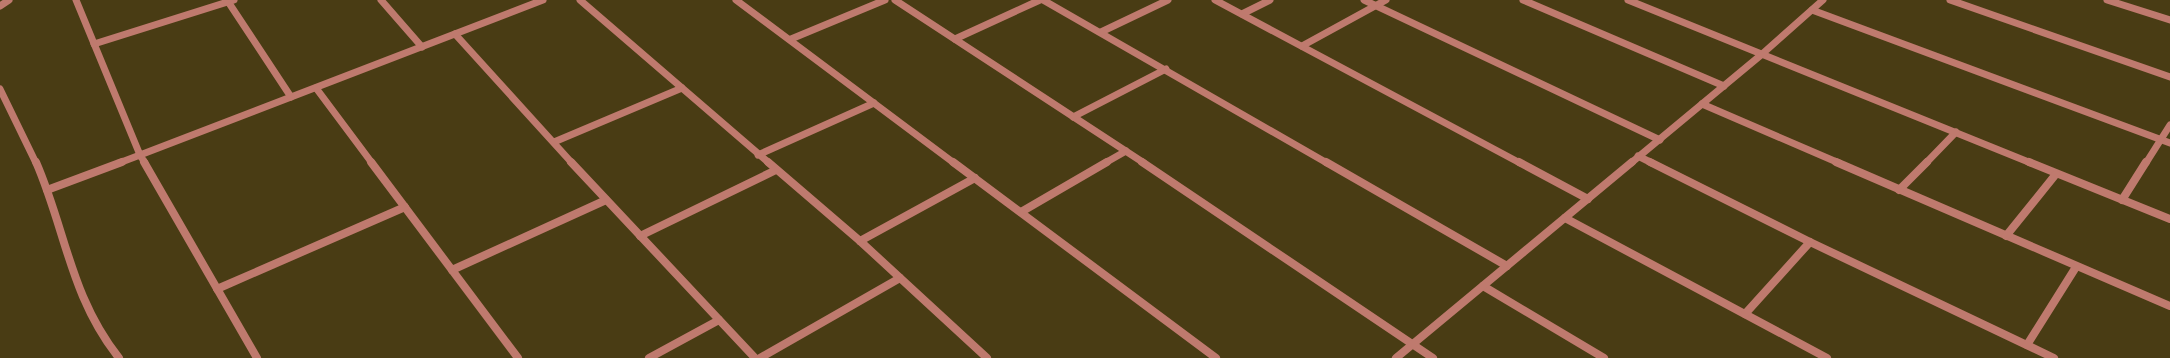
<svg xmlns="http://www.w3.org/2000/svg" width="2170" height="358" viewBox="0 0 2170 358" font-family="Barlow,sans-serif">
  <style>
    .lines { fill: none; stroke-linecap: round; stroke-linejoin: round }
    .street-far1 { stroke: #bf7a6e; stroke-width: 7 }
    .street { stroke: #bf7a6e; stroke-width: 8 }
  </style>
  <rect width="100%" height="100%" fill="#493c14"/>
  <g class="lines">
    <!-- street-far1 -->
    <g class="street-far1">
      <polyline points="76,0 140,155 543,0"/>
      <polyline points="227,0 291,97"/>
      <polyline points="381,0 422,47"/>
      <polyline points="580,0 769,163"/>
      <polyline points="736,0 954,163"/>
      <polyline points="895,0 1144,163"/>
      <polyline points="1043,0 1327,163"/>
      <polyline points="1215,0 1520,163"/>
      <polyline points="1364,0 1660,140"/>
      <polyline points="1523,0 1724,86"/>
      <polyline points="1628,0 2031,163"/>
      <polyline points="1950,0 2170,77"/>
      <polyline points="2107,0 2170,20"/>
      <polyline points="0,6 9,0"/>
      <polyline points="1812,10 2170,143"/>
      <polyline points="1242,14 1270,0"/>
      <polyline points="1101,32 1168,0"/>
      <polyline points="455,34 572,163"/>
      <polyline points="791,39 885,0"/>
      <polyline points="955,39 1040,0"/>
      <polyline points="94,44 234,0"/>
      <polyline points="1302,46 1386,0"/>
      <polyline points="316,88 372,163"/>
      <polyline points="0,89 36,163"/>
      <polyline points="1702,104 1839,163"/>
      <polyline points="1073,117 1166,69"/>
      <polyline points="554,142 682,88"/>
      <polyline points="758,155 874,103"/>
      <polyline points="1638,156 1652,163"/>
      <polyline points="119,163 140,155 145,163"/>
      <polyline points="1105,163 1126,151"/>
      <polyline points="1631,163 1761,55 1823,0"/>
      <polyline points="1926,163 1956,132"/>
      <polyline points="2146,163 2170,125"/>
    </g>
    <!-- street -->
    <g class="street">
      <path d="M36,162c30,69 34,134 83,196"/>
      <polyline points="144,162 257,358"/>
      <polyline points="371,162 518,358"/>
      <polyline points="571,162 755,358"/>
      <polyline points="768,162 860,241 987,358"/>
      <polyline points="953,162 1216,358"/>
      <polyline points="1142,162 1433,358"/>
      <polyline points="1326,162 1507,266"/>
      <polyline points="1519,162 1588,199"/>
      <polyline points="1650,162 1810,242 2054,358"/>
      <polyline points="1836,162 2170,306"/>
      <polyline points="2029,162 2170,219"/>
      <polyline points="47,190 122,162"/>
      <polyline points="1899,190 1927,162"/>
      <polyline points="2122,200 2146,162"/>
      <polyline points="1021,212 1107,162"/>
      <polyline points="1565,218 1827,358"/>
      <polyline points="640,236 776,170"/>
      <polyline points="2006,236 2056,174"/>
      <polyline points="860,241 975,178"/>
      <polyline points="452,270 606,200"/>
      <polyline points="1483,286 1604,358"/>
      <polyline points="217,289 405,207"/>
      <polyline points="1745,314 1810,242"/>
      <polyline points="2027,345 2076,267"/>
      <polyline points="649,358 719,320"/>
      <polyline points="760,358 900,278"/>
      <polyline points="1396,358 1632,162"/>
    </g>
  </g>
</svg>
